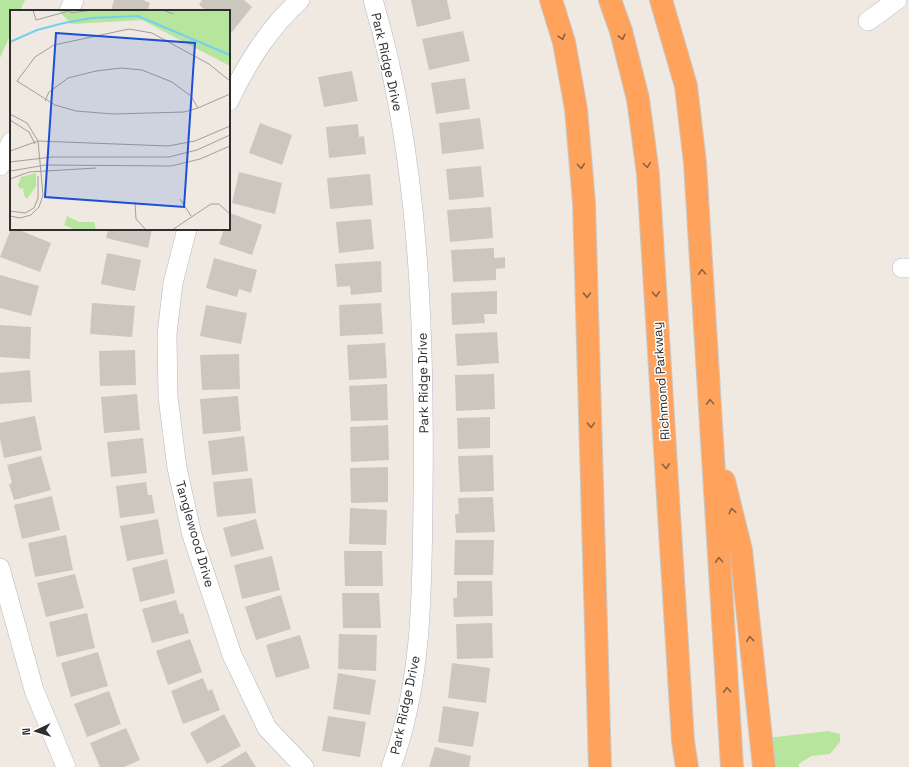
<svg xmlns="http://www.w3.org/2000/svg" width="909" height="767" viewBox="0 0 909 767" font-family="'Space Grotesk',sans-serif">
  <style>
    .green { fill: #b6e59e }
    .building { fill: #cbc7bf }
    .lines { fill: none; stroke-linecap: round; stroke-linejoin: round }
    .minor-casing { stroke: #b4b7c1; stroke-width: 20 }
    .highway-casing { stroke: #c9c9c9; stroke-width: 24 }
    .minor { stroke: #fff; stroke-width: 19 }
    .highway { stroke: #ffa35c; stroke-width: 22 }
    .oneway { stroke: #8c6343 }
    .labels { text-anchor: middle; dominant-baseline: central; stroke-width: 3; stroke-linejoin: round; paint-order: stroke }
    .street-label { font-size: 13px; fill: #2e2e2e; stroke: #fff }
    .inset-river { fill: none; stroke: #75cff0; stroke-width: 2 }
    .inset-road { fill: none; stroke: #a29e99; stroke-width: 1 }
    .view { fill: #1d4ed8; fill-opacity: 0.15; stroke: #1d4ed8; stroke-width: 2 }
    .inset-edge { fill: none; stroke: #2e2e2e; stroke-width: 2 }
  </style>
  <rect width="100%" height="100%" fill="#efe9e1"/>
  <!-- green -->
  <g class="green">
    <polygon points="0,0 25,0 20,11 11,11 11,33 0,58"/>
    <polygon points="828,731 840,734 840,742 830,754 811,756 799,764 799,767 770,767 767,738"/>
  </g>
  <!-- building -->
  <g class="building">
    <polygon points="114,0 143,0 150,3 147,11 111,11"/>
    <polygon points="202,0 244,0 252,7 232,32 229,29 229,11 207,11 199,5"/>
    <polygon points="411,0 447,0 451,19 417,27"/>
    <polygon points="463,31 470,61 429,70 422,39"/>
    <polygon points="352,71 358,101 324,107 318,77"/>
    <polygon points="465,78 470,109 436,114 431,83"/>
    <polygon points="480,118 484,149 442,154 439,123"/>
    <polygon points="260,123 292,135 282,165 249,153"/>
    <polygon points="358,124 359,137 364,136 366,154 329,158 326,127"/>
    <polygon points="481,166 484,197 449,200 446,169"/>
    <polygon points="239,172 282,183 275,214 232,203"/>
    <polygon points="370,174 373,205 330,209 327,178"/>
    <polygon points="491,207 493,238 450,242 447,210"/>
    <polygon points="230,213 262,225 252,255 219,244 224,229 229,229"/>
    <polygon points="371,219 374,249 339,253 336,222"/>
    <polygon points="11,229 17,229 51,243 40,272 0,257"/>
    <polygon points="108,229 152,229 148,248 106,238"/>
    <polygon points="494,248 494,258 505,257 505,268 496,269 496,280 453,282 451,250"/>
    <polygon points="107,253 141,260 135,291 101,284"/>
    <polygon points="214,258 257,270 251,293 239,289 237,297 206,288"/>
    <polygon points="381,261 382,292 351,295 350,286 337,287 335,264"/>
    <polygon points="0,275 39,286 31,316 0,308"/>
    <polygon points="497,291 497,314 484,314 485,323 452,325 451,293"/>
    <polygon points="92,303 135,306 132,337 90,334"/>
    <polygon points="381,303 383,334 340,336 339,305"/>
    <polygon points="206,305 247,313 241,344 200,336"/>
    <polygon points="0,325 31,327 30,359 0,357"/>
    <polygon points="497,332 499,363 457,366 455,334"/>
    <polygon points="385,343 387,378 349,380 347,345"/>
    <polygon points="135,350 136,385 100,386 99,351"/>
    <polygon points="239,354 240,389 202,390 200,355"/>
    <polygon points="30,370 32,402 0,404 0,373"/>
    <polygon points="494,374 495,409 456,411 455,375"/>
    <polygon points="387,384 388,420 351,421 349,386"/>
    <polygon points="137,394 140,430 104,433 101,397"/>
    <polygon points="238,396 241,431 203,434 200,399"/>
    <polygon points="35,416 42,450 4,458 0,439 0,423"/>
    <polygon points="490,417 490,448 458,449 457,418"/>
    <polygon points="388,425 389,460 351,462 350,427"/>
    <polygon points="244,436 248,471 212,475 208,441"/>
    <polygon points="143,438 147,473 111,477 107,442"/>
    <polygon points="493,455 494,491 460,492 458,456"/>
    <polygon points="41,456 51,490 14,500 9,484 12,483 7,465"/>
    <polygon points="388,467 388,502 351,503 350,468"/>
    <polygon points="252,478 256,513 217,517 213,482"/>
    <polygon points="146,482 148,495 152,495 155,513 120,518 116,486"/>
    <polygon points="52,496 60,530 22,539 14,505"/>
    <polygon points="493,497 495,532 456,533 455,514 459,514 458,498"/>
    <polygon points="350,508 387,510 386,545 349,544"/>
    <polygon points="158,519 164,554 127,561 120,526"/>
    <polygon points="256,519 264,549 231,557 223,528"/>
    <polygon points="66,535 73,570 35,577 28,543"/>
    <polygon points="455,540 494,540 493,575 454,575"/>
    <polygon points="344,551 382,551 383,586 345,586"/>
    <polygon points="272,556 280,590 242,599 234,565"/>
    <polygon points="167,559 175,593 140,602 132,568"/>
    <polygon points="75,574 84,608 46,617 37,583"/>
    <polygon points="457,581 492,581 493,616 454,617 453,598 457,598"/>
    <polygon points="342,593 379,593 381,628 343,628"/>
    <polygon points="281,595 291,629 256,640 245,607"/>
    <polygon points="176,600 180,614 183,613 189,633 152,643 142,609"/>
    <polygon points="87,613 95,648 57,657 49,622"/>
    <polygon points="492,623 493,658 457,659 456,624"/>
    <polygon points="339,634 377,635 376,671 338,669"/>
    <polygon points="300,635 310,668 276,678 266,645"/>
    <polygon points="190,639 202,672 168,685 156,651"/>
    <polygon points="98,652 108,686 71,697 61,663"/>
    <polygon points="452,663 490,668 486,703 448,698"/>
    <polygon points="338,673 376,680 370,715 333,709"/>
    <polygon points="203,678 208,691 212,689 220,710 183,724 171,691"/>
    <polygon points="109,691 121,724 87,737 74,704"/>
    <polygon points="443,706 479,712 473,747 438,742"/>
    <polygon points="224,714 241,746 207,764 190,733"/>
    <polygon points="328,716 366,722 360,757 322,751"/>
    <polygon points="126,728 140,760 124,767 100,767 90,743"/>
    <polygon points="435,747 471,756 469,767 429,767"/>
    <polygon points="246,751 256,767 220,767"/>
  </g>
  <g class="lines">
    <defs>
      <g id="minor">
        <path d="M373,0c47,156 52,336 50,498 -1,89 0,184 -32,269"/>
        <polyline points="69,11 74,0"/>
        <polyline points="868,21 897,0"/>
        <path d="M229,101c16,-35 42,-76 71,-101"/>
        <polyline points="0,166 11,142"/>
        <polyline points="187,229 173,283 167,334 168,397 177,468 192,535 232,655 267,728 304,767"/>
        <polyline points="902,268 909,268"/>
        <polyline points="0,568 34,690 66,767"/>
      </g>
      <g id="highway">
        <polyline points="551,0 564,42 576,109 584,203 600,767"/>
        <polyline points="610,0 621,31 638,99 648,174 683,741 687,767"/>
        <polyline points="661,0 686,86 695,163 732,767"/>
        <polyline points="724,481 741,550 764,767"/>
      </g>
    </defs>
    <!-- minor casing -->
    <use href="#minor" class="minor-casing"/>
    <!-- highway casing -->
    <use href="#highway" class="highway-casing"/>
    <!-- minor -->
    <use href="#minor" class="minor"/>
    <!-- highway -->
    <use href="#highway" class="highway"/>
  </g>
  <!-- one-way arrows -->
  <defs><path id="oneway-chevron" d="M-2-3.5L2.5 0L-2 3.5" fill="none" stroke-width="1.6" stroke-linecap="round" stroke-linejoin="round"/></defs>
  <g class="oneway">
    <use href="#oneway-chevron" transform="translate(562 37) rotate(74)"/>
    <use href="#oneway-chevron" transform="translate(622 37) rotate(76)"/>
    <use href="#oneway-chevron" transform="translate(647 165) rotate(82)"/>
    <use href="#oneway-chevron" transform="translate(581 166) rotate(85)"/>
    <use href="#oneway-chevron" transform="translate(702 272) rotate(-93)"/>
    <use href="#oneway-chevron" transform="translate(656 294) rotate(86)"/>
    <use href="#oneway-chevron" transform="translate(587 295) rotate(88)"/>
    <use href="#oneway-chevron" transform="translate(710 402) rotate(-93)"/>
    <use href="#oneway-chevron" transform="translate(591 425) rotate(88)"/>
    <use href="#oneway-chevron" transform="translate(666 466) rotate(86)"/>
    <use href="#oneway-chevron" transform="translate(732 511) rotate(-104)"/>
    <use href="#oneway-chevron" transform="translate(719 560) rotate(-93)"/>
    <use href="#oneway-chevron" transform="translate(750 639) rotate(-96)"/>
    <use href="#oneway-chevron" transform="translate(727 690) rotate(-93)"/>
  </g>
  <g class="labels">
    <!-- street labels -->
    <g class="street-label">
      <text transform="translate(387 62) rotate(77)">Park Ridge Drive</text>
      <text transform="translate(661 381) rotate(-94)">Richmond Parkway</text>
      <text transform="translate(423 383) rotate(-91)">Park Ridge Drive</text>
      <text transform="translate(195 534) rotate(74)">Tanglewood Drive</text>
      <text transform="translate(405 705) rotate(-78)">Park Ridge Drive</text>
    </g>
  </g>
  <!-- overview -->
  <g transform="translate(10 10)">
    <rect width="220" height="220" fill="#efe9e1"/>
    <path d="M48,0h172v56l-88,-46 -71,4zM26,163v13l-9,13 -3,-4 -1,-7 -3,1 -2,-4 3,-8zM57,206l12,6h15l2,8h-20l-12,-5z" fill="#b6e59e"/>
    <path class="inset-river" d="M0,32l27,-12 27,-7 27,-5 47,-2 92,39"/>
    <path class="inset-road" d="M23,0l3,10 33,-9M59,0l2,3 21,-3M152,0l12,4M7,71l18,-24 19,-12 75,-16 23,4 57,31 21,17M7,71l38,24 21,6 37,3 71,-2 14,-4 32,-14M35,91l4,-9 19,-14 28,-7 25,-3 21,2 30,12 19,14 7,12M0,104l17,9 11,18 5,54 -4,12 -8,8 -11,3 -10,-2M0,110l19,12 6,12M0,141l28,-10 130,5 27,-5 35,-15M0,152l42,-5h117l28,-7 33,-15M0,161l36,-6 125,1 29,-7 30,-13M0,169l19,-7 67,-4M170,189l11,17M125,192l1,17 10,11M0,201l15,2 9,-5 4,-10v-22M162,220l39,-26h8l11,10"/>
    <path class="view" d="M46,23l139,10 -11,164 -139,-10z"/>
    <rect width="220" height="220" class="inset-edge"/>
  </g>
  <!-- north arrow -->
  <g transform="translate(36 731) rotate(266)" stroke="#ffffff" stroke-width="3" paint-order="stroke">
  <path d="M0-3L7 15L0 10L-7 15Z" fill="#2e2e2e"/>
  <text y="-6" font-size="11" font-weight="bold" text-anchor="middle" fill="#2e2e2e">N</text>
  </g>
</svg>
